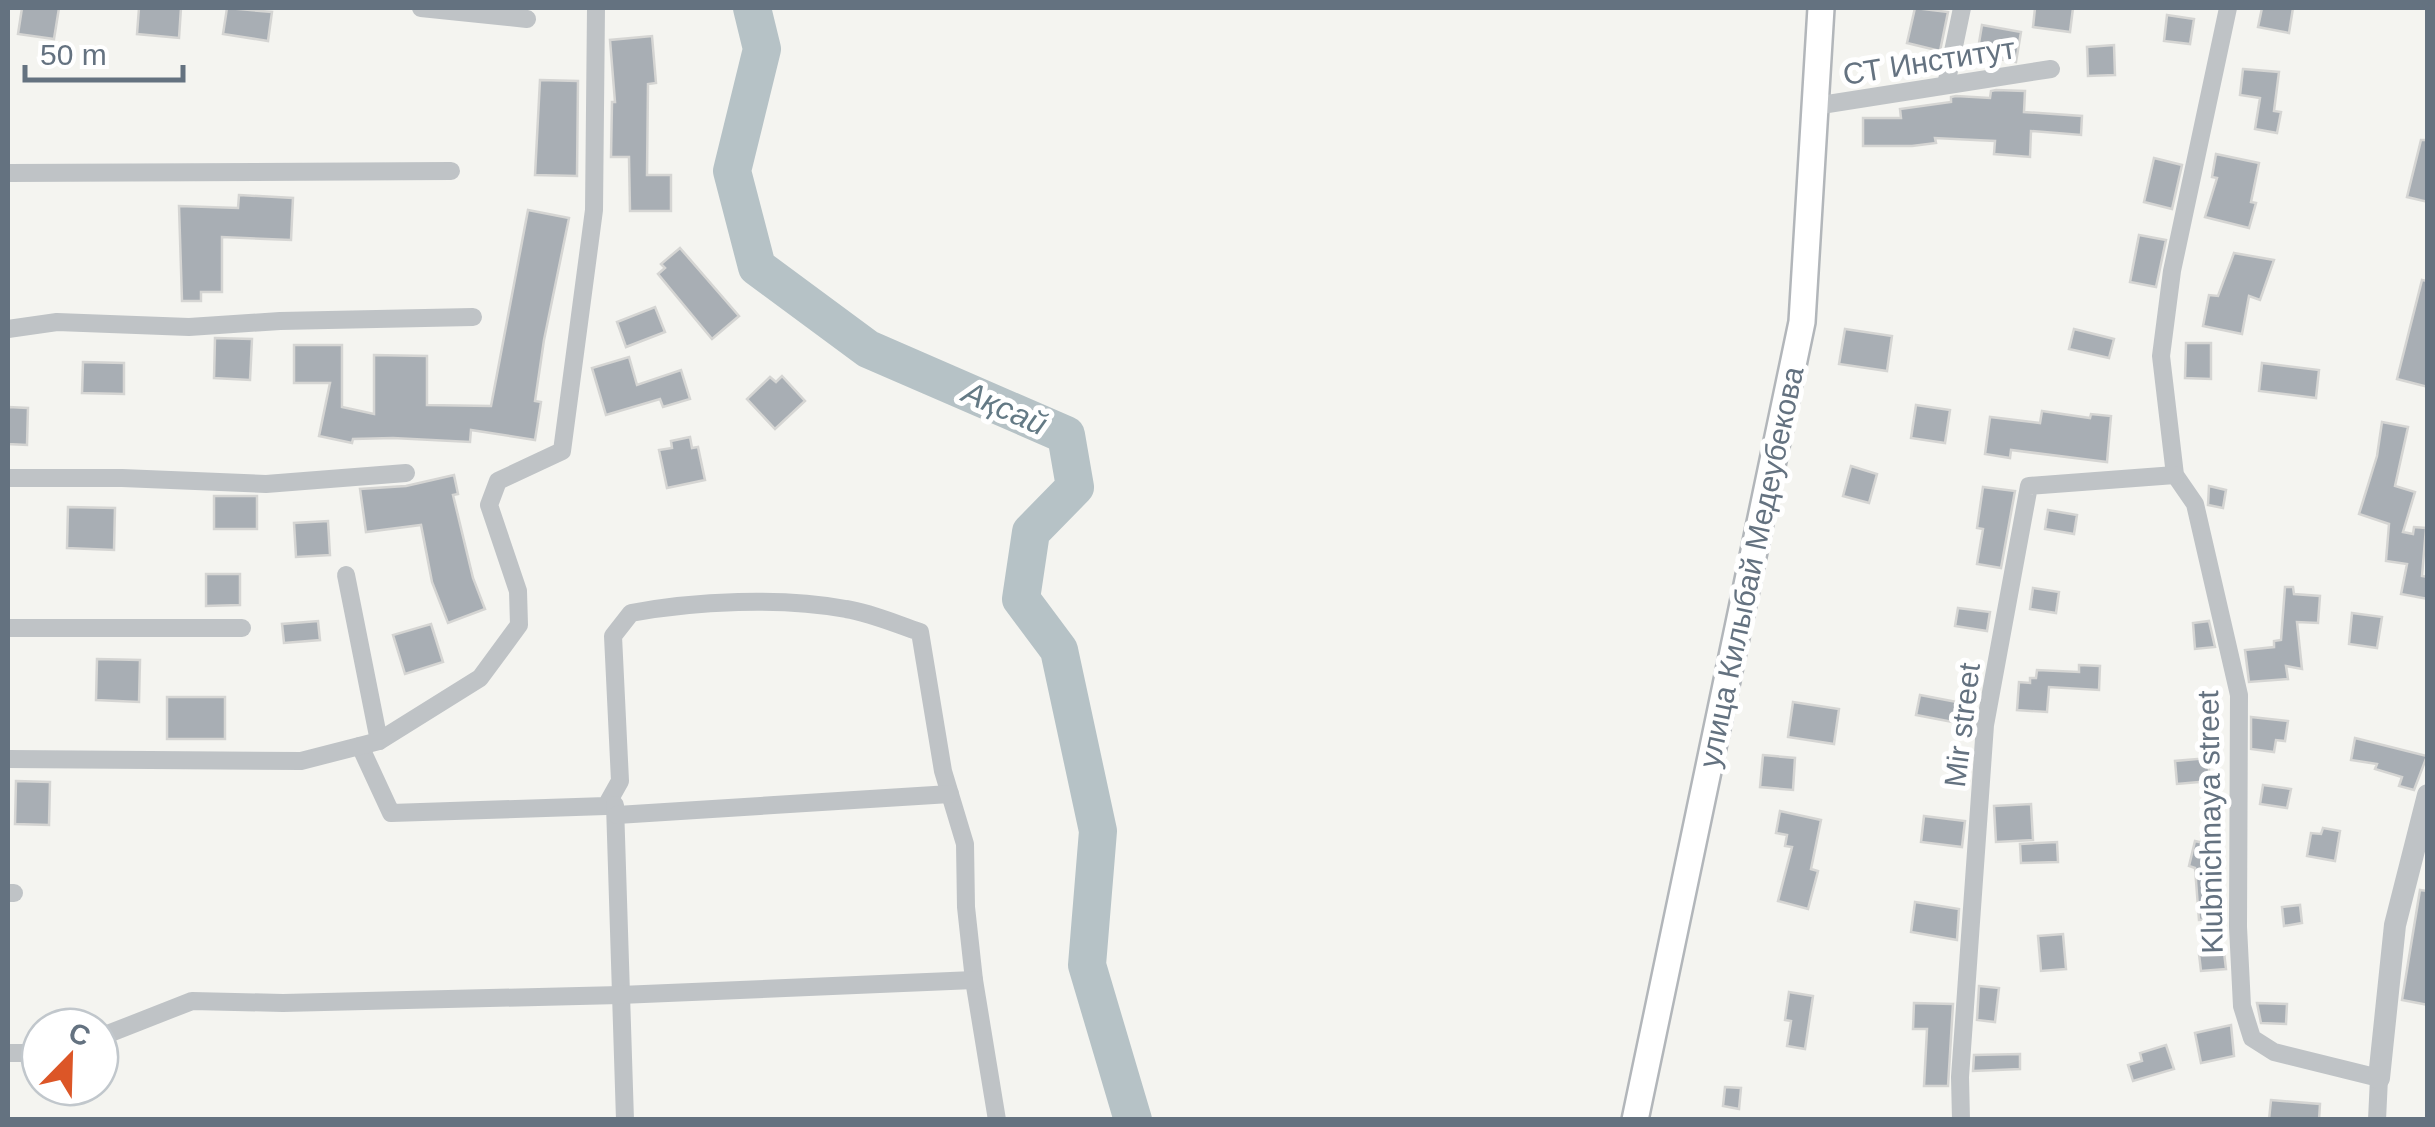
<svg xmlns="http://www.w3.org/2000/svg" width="2435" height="1127" viewBox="0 0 2435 1127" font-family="Arial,sans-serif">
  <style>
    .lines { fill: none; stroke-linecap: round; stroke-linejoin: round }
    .river { stroke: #b6c2c6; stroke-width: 38 }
    .building { fill: #a8aeb4; stroke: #d5d5d3; stroke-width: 2.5 }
    .secondary-casing { stroke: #b2b6ba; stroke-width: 30 }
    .minor { stroke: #bfc3c6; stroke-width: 18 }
    .tertiary { stroke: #bfc3c6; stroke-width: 22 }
    .secondary { stroke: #fff; stroke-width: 25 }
    .labels { text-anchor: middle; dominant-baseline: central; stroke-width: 10; stroke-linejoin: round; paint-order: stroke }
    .street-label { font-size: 30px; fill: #647280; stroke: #fff }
    .water-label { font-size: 32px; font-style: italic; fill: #647a85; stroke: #fff }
  </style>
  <rect width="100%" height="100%" fill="#f4f4f0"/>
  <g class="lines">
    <!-- river -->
    <polyline class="river" points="752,8 762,49 732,171 757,267 868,349 1066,435 1075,487 1031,532 1021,599 1059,650 1098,831 1087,965 1133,1120"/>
  </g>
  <!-- building -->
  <g class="building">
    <polygon points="22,8 59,8 54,39 18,34"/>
    <polygon points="139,8 181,8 179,38 137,34"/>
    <polygon points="227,8 272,12 268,41 223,34"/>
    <polygon points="1915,8 1948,12 1940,51 1907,43"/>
    <polygon points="2035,8 2073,8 2070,32 2033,27"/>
    <polygon points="2262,8 2293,8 2289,33 2258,27"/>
    <polygon points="2167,15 2194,19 2190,44 2164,41"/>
    <polygon points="1982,25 2021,32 2016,62 1977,55"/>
    <polygon points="652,36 656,83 648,84 647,175 671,175 671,211 630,211 629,157 611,157 612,102 615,102 610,40"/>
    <polygon points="2114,45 2115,75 2088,76 2087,47"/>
    <polygon points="2243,69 2279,72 2274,111 2281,112 2277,133 2255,129 2260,98 2240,95"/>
    <polygon points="540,80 578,81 577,176 535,175"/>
    <polygon points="1996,90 2025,91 2024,112 2082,116 2081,135 2031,131 2030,157 1994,154 1995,141 1935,138 1936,143 1912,146 1863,146 1863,118 1901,118 1900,109 1951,102 1951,97 1956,96 1990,98 1991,91"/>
    <polygon points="2421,140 2428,140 2428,202 2407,197"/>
    <polygon points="2216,154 2259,163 2251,202 2256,203 2249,228 2205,217 2217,178 2212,177"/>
    <polygon points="2154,158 2182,165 2172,209 2144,202"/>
    <polygon points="239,195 293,198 291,240 222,237 222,292 201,292 201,301 182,301 179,206 238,208"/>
    <polygon points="528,210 569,218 544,340 535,401 541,402 535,440 471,430 470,442 393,438 353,439 352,443 319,436 330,383 294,383 294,345 342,345 342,407 374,414 374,355 427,356 427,405 491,406"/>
    <polygon points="2139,235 2166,240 2156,287 2130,282"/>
    <polygon points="680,248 739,316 712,339 658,274 665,268 661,264"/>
    <polygon points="2234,253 2274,260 2260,300 2249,296 2242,334 2203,326 2209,295 2218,296"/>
    <polygon points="2422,280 2428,281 2428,387 2397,379"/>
    <polygon points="655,307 665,332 626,347 617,322"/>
    <polygon points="1845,329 1892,336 1887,371 1839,364"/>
    <polygon points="2074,329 2114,339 2109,358 2069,349"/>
    <polygon points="215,338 252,339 250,380 214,378"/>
    <polygon points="2186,343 2211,343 2211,379 2185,378"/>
    <polygon points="629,357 637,385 681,370 690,399 663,407 660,399 606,415 592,368"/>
    <polygon points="83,362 124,363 124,394 82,393"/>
    <polygon points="2262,363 2319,370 2316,398 2259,391"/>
    <polygon points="782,376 805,401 775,429 747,399 770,377 776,382"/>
    <polygon points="1916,405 1950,410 1945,443 1911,438"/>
    <polygon points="8,407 28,408 27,445 8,444"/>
    <polygon points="2042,411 2090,418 2091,414 2111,416 2107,462 2011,450 2010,458 1985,454 1990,417 2040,423"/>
    <polygon points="2382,422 2408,427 2395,486 2415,492 2403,532 2413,534 2414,527 2426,528 2422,576 2428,577 2428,599 2401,594 2407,564 2386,561 2389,524 2359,514 2377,456"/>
    <polygon points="690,437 692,448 698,447 705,480 667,488 659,450 672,448 671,441"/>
    <polygon points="1851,466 1877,474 1869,503 1843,496"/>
    <polygon points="454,475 458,494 453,495 473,578 485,609 448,623 432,582 421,525 366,532 360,489 406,486"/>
    <polygon points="2209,486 2226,490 2223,508 2208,505"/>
    <polygon points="1983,487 2015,491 2001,568 1977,564 1983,529 1977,528"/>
    <rect x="214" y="496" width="43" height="33"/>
    <polygon points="68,507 115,508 114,550 67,548"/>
    <polygon points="2048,510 2077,515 2074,534 2045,529"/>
    <polygon points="328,521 330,555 296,557 294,523"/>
    <polygon points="206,574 240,574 240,605 206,606"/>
    <polygon points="2285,587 2293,587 2294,594 2320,596 2318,623 2297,622 2302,669 2286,666 2288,679 2249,682 2245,650 2274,647 2274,641 2281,640"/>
    <polygon points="2033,588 2059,592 2056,613 2030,609"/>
    <polygon points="1958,608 1990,612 1987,631 1955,626"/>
    <polygon points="2352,613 2382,617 2377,648 2349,644"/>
    <polygon points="318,621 320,640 284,643 282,624"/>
    <polygon points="2209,621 2215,647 2195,649 2193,623"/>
    <polygon points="431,624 443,662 405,674 393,635"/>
    <polygon points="97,659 140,660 139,702 96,700"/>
    <polygon points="2079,665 2100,666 2099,690 2049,687 2047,712 2017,710 2019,682 2030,683 2030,678 2036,678 2037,670 2079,672"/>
    <polygon points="1920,695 1962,703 1958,723 1916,715"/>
    <rect x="167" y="697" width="58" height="42"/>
    <polygon points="1793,702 1839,709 1834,744 1788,737"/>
    <polygon points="2251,717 2288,721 2285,741 2276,740 2274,752 2251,749"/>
    <polygon points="2355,738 2427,756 2414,790 2399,786 2402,777 2375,769 2377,764 2351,760"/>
    <polygon points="1763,755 1795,758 1793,790 1760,787"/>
    <polygon points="2208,758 2210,781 2177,784 2175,761"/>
    <polygon points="16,781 50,782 49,825 15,824"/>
    <polygon points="2263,785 2291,789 2287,808 2260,804"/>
    <polygon points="2031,804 2033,840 1996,842 1994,806"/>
    <polygon points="1780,811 1821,820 1811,869 1818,871 1808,909 1778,901 1792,847 1785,846 1787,835 1776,833"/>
    <polygon points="1924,816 1965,821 1962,847 1921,842"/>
    <polygon points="2323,828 2340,831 2335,861 2307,856 2311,833 2321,834"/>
    <polygon points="2195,841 2217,846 2205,893 2223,891 2225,918 2199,920 2195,868 2189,866"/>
    <polygon points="2057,842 2058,862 2021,863 2020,844"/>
    <polygon points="2420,890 2428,891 2428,1005 2402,1000"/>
    <polygon points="1915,902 1959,909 1957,940 1911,932"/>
    <polygon points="2300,905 2302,923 2284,926 2282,907"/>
    <polygon points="2063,934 2066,969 2041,971 2038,936"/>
    <polygon points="2224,952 2226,969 2201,971 2199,954"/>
    <polygon points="1979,986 1999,988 1995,1022 1977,1020"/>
    <polygon points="1789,992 1813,996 1805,1049 1787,1046 1791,1021 1785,1020"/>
    <polygon points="1914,1003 1953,1004 1948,1086 1924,1086 1927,1029 1913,1029"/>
    <polygon points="2257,1003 2287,1004 2286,1024 2261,1023"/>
    <polygon points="2231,1025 2234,1056 2201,1063 2195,1033"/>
    <polygon points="2166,1045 2174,1069 2133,1081 2128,1065 2142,1061 2140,1053"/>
    <polygon points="2020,1054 2020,1069 1973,1071 1974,1055"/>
    <polygon points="1725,1087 1741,1088 1739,1109 1723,1106"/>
    <polygon points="2271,1100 2320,1104 2319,1120 2269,1120"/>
  </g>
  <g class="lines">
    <defs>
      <polyline id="secondary" points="1635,1120 1802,322 1821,8"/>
    </defs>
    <!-- secondary casing -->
    <use href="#secondary" class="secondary-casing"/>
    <!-- minor -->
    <g class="minor">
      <polyline points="421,8 527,19"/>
      <polyline points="2228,8 2172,271 2161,356 2175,475 2195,504 2239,695 2238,927 2242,1006 2252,1038 2274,1052 2379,1078 2377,1120"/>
      <polyline points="1946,85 1962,8"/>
      <polyline points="1815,106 2051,69"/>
      <polyline points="8,173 451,171"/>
      <polyline points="8,329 57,322 189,327 280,321 473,317"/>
      <polyline points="8,478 122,478 266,484 406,473"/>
      <polyline points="346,575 379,741"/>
      <polyline points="8,628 242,628"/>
      <path d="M360,746l31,67 215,-7 14,-25 -7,-145 18,-23c64,-12 150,-16 215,-4 25,4 50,15 74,23l23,139 22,73 1,63 8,73 23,140"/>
      <polyline points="8,759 301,761 379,741 480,678 519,625 518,591 489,505 498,481 562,451 594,210 596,8"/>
      <polyline points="615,805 625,1120"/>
      <polyline points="617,815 950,794"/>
      <polyline points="8,893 14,893"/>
      <polyline points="100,1037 192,1001 283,1003 620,995 974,980"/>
      <polyline points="8,1053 40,1053"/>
      <polyline points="1961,1120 1960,1077 1985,725 2029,486 2175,475"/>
    </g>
    <!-- tertiary -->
    <polyline class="tertiary" points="2379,1078 2395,925 2428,795"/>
    <!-- secondary -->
    <use href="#secondary" class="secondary"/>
  </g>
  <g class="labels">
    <!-- street labels -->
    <g class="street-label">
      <text transform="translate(1929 61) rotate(-9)">СТ Институт</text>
      <text transform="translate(1751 567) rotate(-78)">улица Килыбай Медеубекова</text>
      <text transform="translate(1962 725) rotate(-83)">Mir street</text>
      <text transform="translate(2210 822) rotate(-91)">Klubnichnaya street</text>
    </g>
    <!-- water labels -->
    <g class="water-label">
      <text transform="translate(1005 408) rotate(24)">Ақсай</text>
    </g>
  </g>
  <!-- border -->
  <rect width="2435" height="1127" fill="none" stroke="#647280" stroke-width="20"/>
  <!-- north arrow -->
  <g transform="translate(70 1057) rotate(23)"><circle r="48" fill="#ffffff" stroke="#c1c7cc" stroke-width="2.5"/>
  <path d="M0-8L18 38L0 25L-18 38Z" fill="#dc5627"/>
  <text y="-15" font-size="28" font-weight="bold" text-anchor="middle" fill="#647280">С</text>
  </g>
  <!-- scale -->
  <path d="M25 65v15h158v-15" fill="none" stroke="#647280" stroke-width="5"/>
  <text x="40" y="65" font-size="30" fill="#647280" stroke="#ffffff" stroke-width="8" paint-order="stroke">50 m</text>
</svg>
